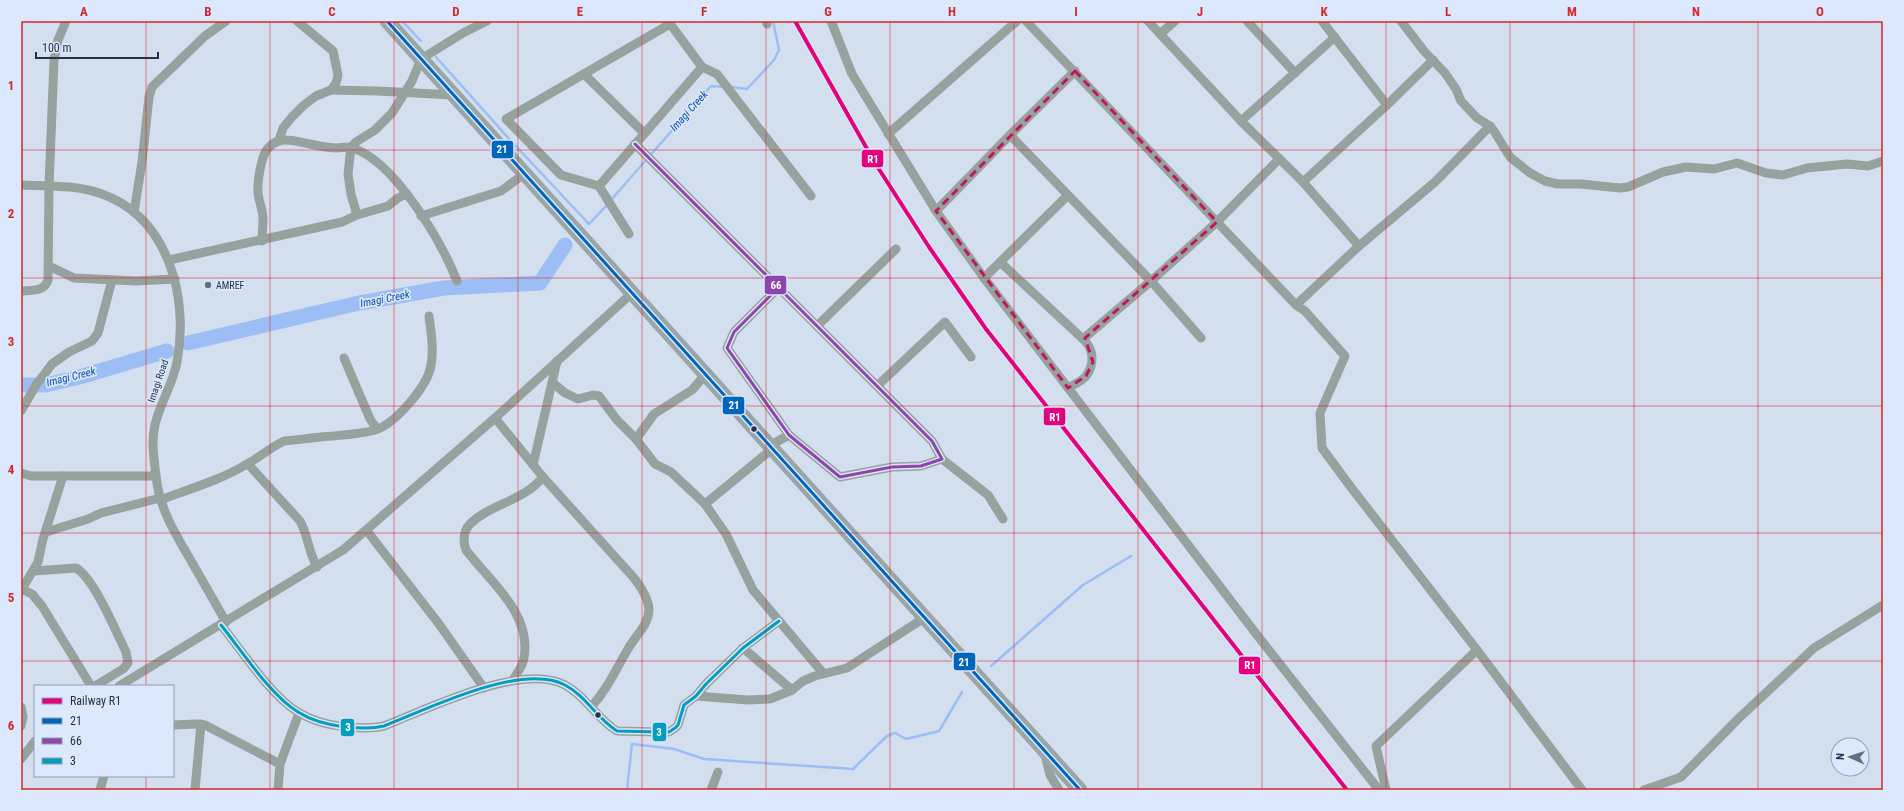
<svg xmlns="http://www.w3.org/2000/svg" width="1904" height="811" viewBox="0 0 1904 811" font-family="'Roboto Condensed',sans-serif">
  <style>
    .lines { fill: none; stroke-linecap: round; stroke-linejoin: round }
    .stream { stroke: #9dbef5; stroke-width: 2.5 }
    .river { stroke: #9dbef5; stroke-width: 15 }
    .minor { stroke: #97a19d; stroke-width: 9 }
    .trunk { stroke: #9aa5a7; stroke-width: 15 }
    .bus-1-casing { stroke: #dbe8fd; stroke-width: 6 }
    .bus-2-casing { stroke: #dbe8fd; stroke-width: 6 }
    .bus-3-casing { stroke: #dbe8fd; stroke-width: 6 }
    .bus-1 { stroke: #0065bd; stroke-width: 3 }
    .bus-2 { stroke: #8e44ad; stroke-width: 3 }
    .bus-3 { stroke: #049dc0; stroke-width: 3 }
    .rail-1-casing { stroke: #dbe8fd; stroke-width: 7 }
    .rail-1 { stroke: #e5007d; stroke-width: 4 }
    .marked { fill: none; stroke: #c2185b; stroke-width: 3; stroke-dasharray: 8 5; stroke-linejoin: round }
    .grid { fill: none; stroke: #d62828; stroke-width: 1; stroke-opacity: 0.55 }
    .poi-dot { fill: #636e81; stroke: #dbe8fd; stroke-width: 1.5 }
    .bus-dot { fill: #263246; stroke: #dbe8fd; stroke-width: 1.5 }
    .labels { text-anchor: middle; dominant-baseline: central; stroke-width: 3.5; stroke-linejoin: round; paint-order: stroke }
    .poi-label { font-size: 10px; fill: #263246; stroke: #dbe8fd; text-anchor: start }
    .street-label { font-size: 10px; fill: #263246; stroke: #dbe8fd }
    .water-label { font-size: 11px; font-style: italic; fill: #0b4cb0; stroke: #dbe8fd }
    .line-badge { stroke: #dbe8fd; stroke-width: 1.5 }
    .badge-label { font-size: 11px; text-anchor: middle; font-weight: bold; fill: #fff }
    .neatline { fill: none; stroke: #d62828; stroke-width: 1.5 }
    .grid-label { font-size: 13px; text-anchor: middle; font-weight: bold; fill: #d62828 }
  </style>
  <rect width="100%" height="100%" fill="#d3deef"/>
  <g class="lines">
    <!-- stream -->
    <g class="stream">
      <polyline points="402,21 421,41"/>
      <polyline points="436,57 512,142 589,224 608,204"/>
      <polyline points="732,87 747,89 774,60 779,50 773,21"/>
      <polyline points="611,200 711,86 725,87"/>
      <polyline points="991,666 1083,585 1131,556"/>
      <polyline points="627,790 632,744 674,749 704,759 853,769 887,736 895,733 906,739 939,731 962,692"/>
    </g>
    <!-- river -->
    <g class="river">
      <polyline points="188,343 359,303 444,288 540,283 565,245"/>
      <polyline points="21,385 46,385 83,376 167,351"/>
    </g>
    <!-- minor -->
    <g class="minor">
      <polyline points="668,21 702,67 717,74 811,196"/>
      <polyline points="766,21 767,24"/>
      <polyline points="831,21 852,74 936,211 984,278 1257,635 1379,790"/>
      <polyline points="1148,21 1241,121 1303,182 1387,105 1322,21"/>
      <polyline points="1247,21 1295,73"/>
      <polyline points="1401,21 1424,51 1445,73 1456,89 1461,101 1477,118 1490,126 1494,131 1510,157 1530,173 1545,181 1558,184 1581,184 1620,188 1628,187 1663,172 1686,167 1714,169 1737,163 1766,173 1783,175 1807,168 1847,164 1868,166 1883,161"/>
      <polyline points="1160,34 1175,21"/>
      <polyline points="584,74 644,133"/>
      <polyline points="331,90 378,91 453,95"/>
      <polyline points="1387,105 1433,60"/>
      <polyline points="1241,121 1335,37"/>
      <polyline points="888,134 1017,21"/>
      <polyline points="1010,135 1075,71"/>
      <polyline points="279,140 283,128 292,117 304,105 316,96 331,90 336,83 338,75 333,51 297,21"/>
      <polyline points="635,144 932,441 942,459 921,466 892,467 840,477 789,435 727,348 734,332 778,288"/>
      <polyline points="1279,159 1217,222 1296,305 1305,311 1345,356 1320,413 1322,448 1350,486 1477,650 1582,790"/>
      <polyline points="1303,182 1359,246 1435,182 1490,126"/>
      <path d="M21,185c27,1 56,0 81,9 67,24 87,104 75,168 -4,22 -17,41 -22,63 -4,16 -1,34 1,51 3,31 18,56 34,83 12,21 24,42 36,63"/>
      <polyline points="599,186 702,67"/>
      <polyline points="936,211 1010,135 1151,281 1217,222 1026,21"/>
      <polyline points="134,212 142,162 149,97 152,87 205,36 226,21"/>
      <polyline points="357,215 351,194 348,174 351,147 356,142 375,130 392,113 412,81 421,59 463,33 487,21"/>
      <polyline points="421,216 501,191 524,174"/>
      <polyline points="629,234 599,186 561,175 506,119 670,24"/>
      <path d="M262,241c0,-7 1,-15 1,-22 0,-9 -4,-17 -5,-26 -1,-10 3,-34 8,-42 11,-17 27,-10 44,-7 9,2 18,4 27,4 5,0 10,-2 15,0 42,12 89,93 105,133"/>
      <polyline points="169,260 342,222 357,215 388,206 398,198 406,194"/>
      <polyline points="1000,262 1083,339 1151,281 1201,338"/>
      <polyline points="49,266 74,278 136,281 175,279"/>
      <polyline points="984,278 1067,196"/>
      <path d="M21,291c12,-1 23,1 27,-11l1,-94 5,-126 4,-20 8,-19"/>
      <polyline points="1296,305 1359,246"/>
      <polyline points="817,326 896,249"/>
      <polyline points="344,358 370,419 377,429"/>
      <polyline points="553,383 565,393 578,399 593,395 599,396 617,420 636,439 655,464 671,472 705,504 726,534 753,590 823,673"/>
      <polyline points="877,386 945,322 971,357"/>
      <path d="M1068,388c5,-3 14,-7 18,-12 9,-12 8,-27 -3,-37"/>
      <polyline points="21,411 36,385 52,364 69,352 92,341 98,333 112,280"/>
      <path d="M495,418l48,59 91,101c7,9 14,19 15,31 0,16 -14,27 -21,40 -12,20 -21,41 -37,58"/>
      <polyline points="636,439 654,414 692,390 705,375"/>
      <polyline points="769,446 789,435"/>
      <polyline points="942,459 988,495 1003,519"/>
      <path d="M248,464l52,57c8,14 8,30 17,46"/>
      <polyline points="533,465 557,361"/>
      <polyline points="21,473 31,476 156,476"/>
      <path d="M160,500c29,-11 61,-20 87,-36 13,-7 24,-17 37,-23 13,-1 25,-3 37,-4 18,-2 36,-2 54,-7 20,-6 53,-44 56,-65 3,-16 0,-33 -2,-49"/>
      <polyline points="705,504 772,449"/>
      <polyline points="367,531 439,624 484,688"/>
      <polyline points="46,532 88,519 101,513 160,498"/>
      <path d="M34,571l42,-3c18,10 40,64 50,84l2,11 -5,6 -28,17"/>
      <polyline points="21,589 32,594 42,606 91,686"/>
      <polyline points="22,589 38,562 43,539 63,476"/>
      <path d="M221,625c21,26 50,71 77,87 14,9 31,13 47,15 14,1 26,2 39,-1 44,-17 137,-64 181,-41 21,11 32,34 52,46l43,1h9l6,-4 3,-3 6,-20 12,-9 10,-12 37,-36 36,-27"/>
      <polyline points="743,648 792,690"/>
      <path d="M513,680c4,-7 10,-14 11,-22 8,-45 -34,-76 -58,-108 -3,-8 -3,-19 4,-26 20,-20 54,-23 73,-47"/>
      <polyline points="119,686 343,550 495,418 632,293"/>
      <polyline points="696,696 748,700 770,699 792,690 803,681 815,676 847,668 924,618"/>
      <polyline points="21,707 23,717 21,726"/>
      <polyline points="173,725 197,724 205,725 280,764"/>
      <polyline points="1045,754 1050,775 1059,790"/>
      <polyline points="21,759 35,741"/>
      <polyline points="100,790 104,776"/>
      <polyline points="195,790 201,724"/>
      <polyline points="278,790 280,764 299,713"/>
      <polyline points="711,790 718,772"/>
      <polyline points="1386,790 1376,746 1477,650"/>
      <polyline points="1644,790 1681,777 1739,718 1814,648 1883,605"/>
    </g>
    <!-- trunk -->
    <polyline class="trunk" points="387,21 1080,790"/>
    <defs>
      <polyline id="bus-1" points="387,21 1080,790"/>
      <polyline id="bus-2" points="635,144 932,441 942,459 921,466 892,467 840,477 789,435 727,348 734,332 778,288"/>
      <path id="bus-3" d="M221,625c21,26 50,71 77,87 14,9 31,13 47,15 14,1 26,2 39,-1 44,-17 137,-64 181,-41 21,11 32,34 52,46l43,1h9l6,-4 3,-3 6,-20 12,-9 10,-12 37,-36 36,-27"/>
    </defs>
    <!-- bus-1 casing -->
    <use href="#bus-1" class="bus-1-casing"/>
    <!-- bus-2 casing -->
    <use href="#bus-2" class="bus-2-casing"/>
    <!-- bus-3 casing -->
    <use href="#bus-3" class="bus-3-casing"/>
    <!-- bus-1 -->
    <use href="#bus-1" class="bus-1"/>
    <!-- bus-2 -->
    <use href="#bus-2" class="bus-2"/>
    <!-- bus-3 -->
    <use href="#bus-3" class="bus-3"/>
    <defs>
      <polyline id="rail-1" points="795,21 875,163 929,247 986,329 1347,790"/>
    </defs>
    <!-- rail-1 casing -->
    <use href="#rail-1" class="rail-1-casing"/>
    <!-- rail-1 -->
    <use href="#rail-1" class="rail-1"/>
  </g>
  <!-- marked area -->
  <path class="marked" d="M1075,71l142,151 -132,116 8,24 -7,14 -18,12 -132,-177z"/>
  <!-- grid -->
  <path class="grid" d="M146,21v665M270,21v769M394,21v769M518,21v769M642,21v769M766,21v769M890,21v769M1014,21v769M1138,21v769M1262,21v769M1386,21v769M1510,21v769M1634,21v769M1758,21v769M21,150h1862M21,278h1862M21,406h1862M21,533h1862M21,661h1862M146,776v14"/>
  <!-- markers -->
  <circle class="poi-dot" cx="208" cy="285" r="4"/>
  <g class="bus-dot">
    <circle cx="754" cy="429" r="3.5"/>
    <circle cx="598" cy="715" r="3.5"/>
  </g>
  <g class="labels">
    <!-- poi labels -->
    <g class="poi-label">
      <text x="216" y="285">AMREF</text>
    </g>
    <!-- street labels -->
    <g class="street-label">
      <text transform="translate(158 381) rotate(-71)">Imagi Road</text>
    </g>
    <!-- water labels -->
    <g class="water-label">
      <text transform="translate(689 111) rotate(-48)">Imagi Creek</text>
      <text transform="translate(385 299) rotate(-11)">Imagi Creek</text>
      <text transform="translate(71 377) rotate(-14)">Imagi Creek</text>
    </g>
  </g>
  <g class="line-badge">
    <rect x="491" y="140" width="23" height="19" rx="4" fill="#0065bd"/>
    <rect x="861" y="149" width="23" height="19" rx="4" fill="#e5007d"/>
    <rect x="764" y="275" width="23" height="20" rx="4" fill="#8e44ad"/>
    <rect x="722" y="396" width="23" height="19" rx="4" fill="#0065bd"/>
    <rect x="1043" y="407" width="23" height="19" rx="4" fill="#e5007d"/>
    <rect x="953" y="652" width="23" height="19" rx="4" fill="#0065bd"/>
    <rect x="1238" y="656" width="23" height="19" rx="4" fill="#e5007d"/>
    <rect x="340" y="718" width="15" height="19" rx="4" fill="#049dc0"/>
    <rect x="652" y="722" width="15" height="20" rx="4" fill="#049dc0"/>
  </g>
  <g class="badge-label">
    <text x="502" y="153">21</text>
    <text x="873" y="163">R1</text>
    <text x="776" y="289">66</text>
    <text x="734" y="409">21</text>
    <text x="1055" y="421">R1</text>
    <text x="964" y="666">21</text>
    <text x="1250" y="669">R1</text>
    <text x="348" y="731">3</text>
    <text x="659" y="736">3</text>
  </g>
  <!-- border -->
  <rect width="1904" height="811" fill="none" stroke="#dbe8fd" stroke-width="44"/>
  <!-- legend -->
  <rect x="34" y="685" width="140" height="92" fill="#dbe8fd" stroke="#939fb4"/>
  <rect x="42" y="698" width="20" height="6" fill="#e5007d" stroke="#939fb4"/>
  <text x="70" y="705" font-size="12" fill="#263246">Railway R1</text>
  <rect x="42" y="718" width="20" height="6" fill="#0065bd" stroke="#939fb4"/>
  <text x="70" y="725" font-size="12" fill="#263246">21</text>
  <rect x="42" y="738" width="20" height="6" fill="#8e44ad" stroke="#939fb4"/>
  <text x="70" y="745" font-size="12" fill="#263246">66</text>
  <rect x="42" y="758" width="20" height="6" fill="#049dc0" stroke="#939fb4"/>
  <text x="70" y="765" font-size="12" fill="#263246">3</text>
  <!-- north arrow -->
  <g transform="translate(1850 757) rotate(273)"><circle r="19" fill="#dbe8fd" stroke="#939fb4"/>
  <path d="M0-3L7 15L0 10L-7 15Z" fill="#636e81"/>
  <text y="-6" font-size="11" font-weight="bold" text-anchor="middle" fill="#263246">N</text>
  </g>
  <!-- scale -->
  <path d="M36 52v6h122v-6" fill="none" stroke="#263246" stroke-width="2"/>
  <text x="42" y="52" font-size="12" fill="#263246" stroke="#dbe8fd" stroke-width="3" paint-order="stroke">100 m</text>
  <rect x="22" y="22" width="1860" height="767" class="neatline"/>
  <g class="grid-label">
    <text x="84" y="16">A</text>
    <text x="208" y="16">B</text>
    <text x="332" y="16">C</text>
    <text x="456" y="16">D</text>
    <text x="580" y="16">E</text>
    <text x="704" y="16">F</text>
    <text x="828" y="16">G</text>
    <text x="952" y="16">H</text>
    <text x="1076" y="16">I</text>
    <text x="1200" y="16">J</text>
    <text x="1324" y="16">K</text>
    <text x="1448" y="16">L</text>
    <text x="1572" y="16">M</text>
    <text x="1696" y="16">N</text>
    <text x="1820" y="16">O</text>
    <text x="11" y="90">1</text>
    <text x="11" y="218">2</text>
    <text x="11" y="346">3</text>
    <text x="11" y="474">4</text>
    <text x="11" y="602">5</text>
    <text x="11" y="730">6</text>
  </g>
</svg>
